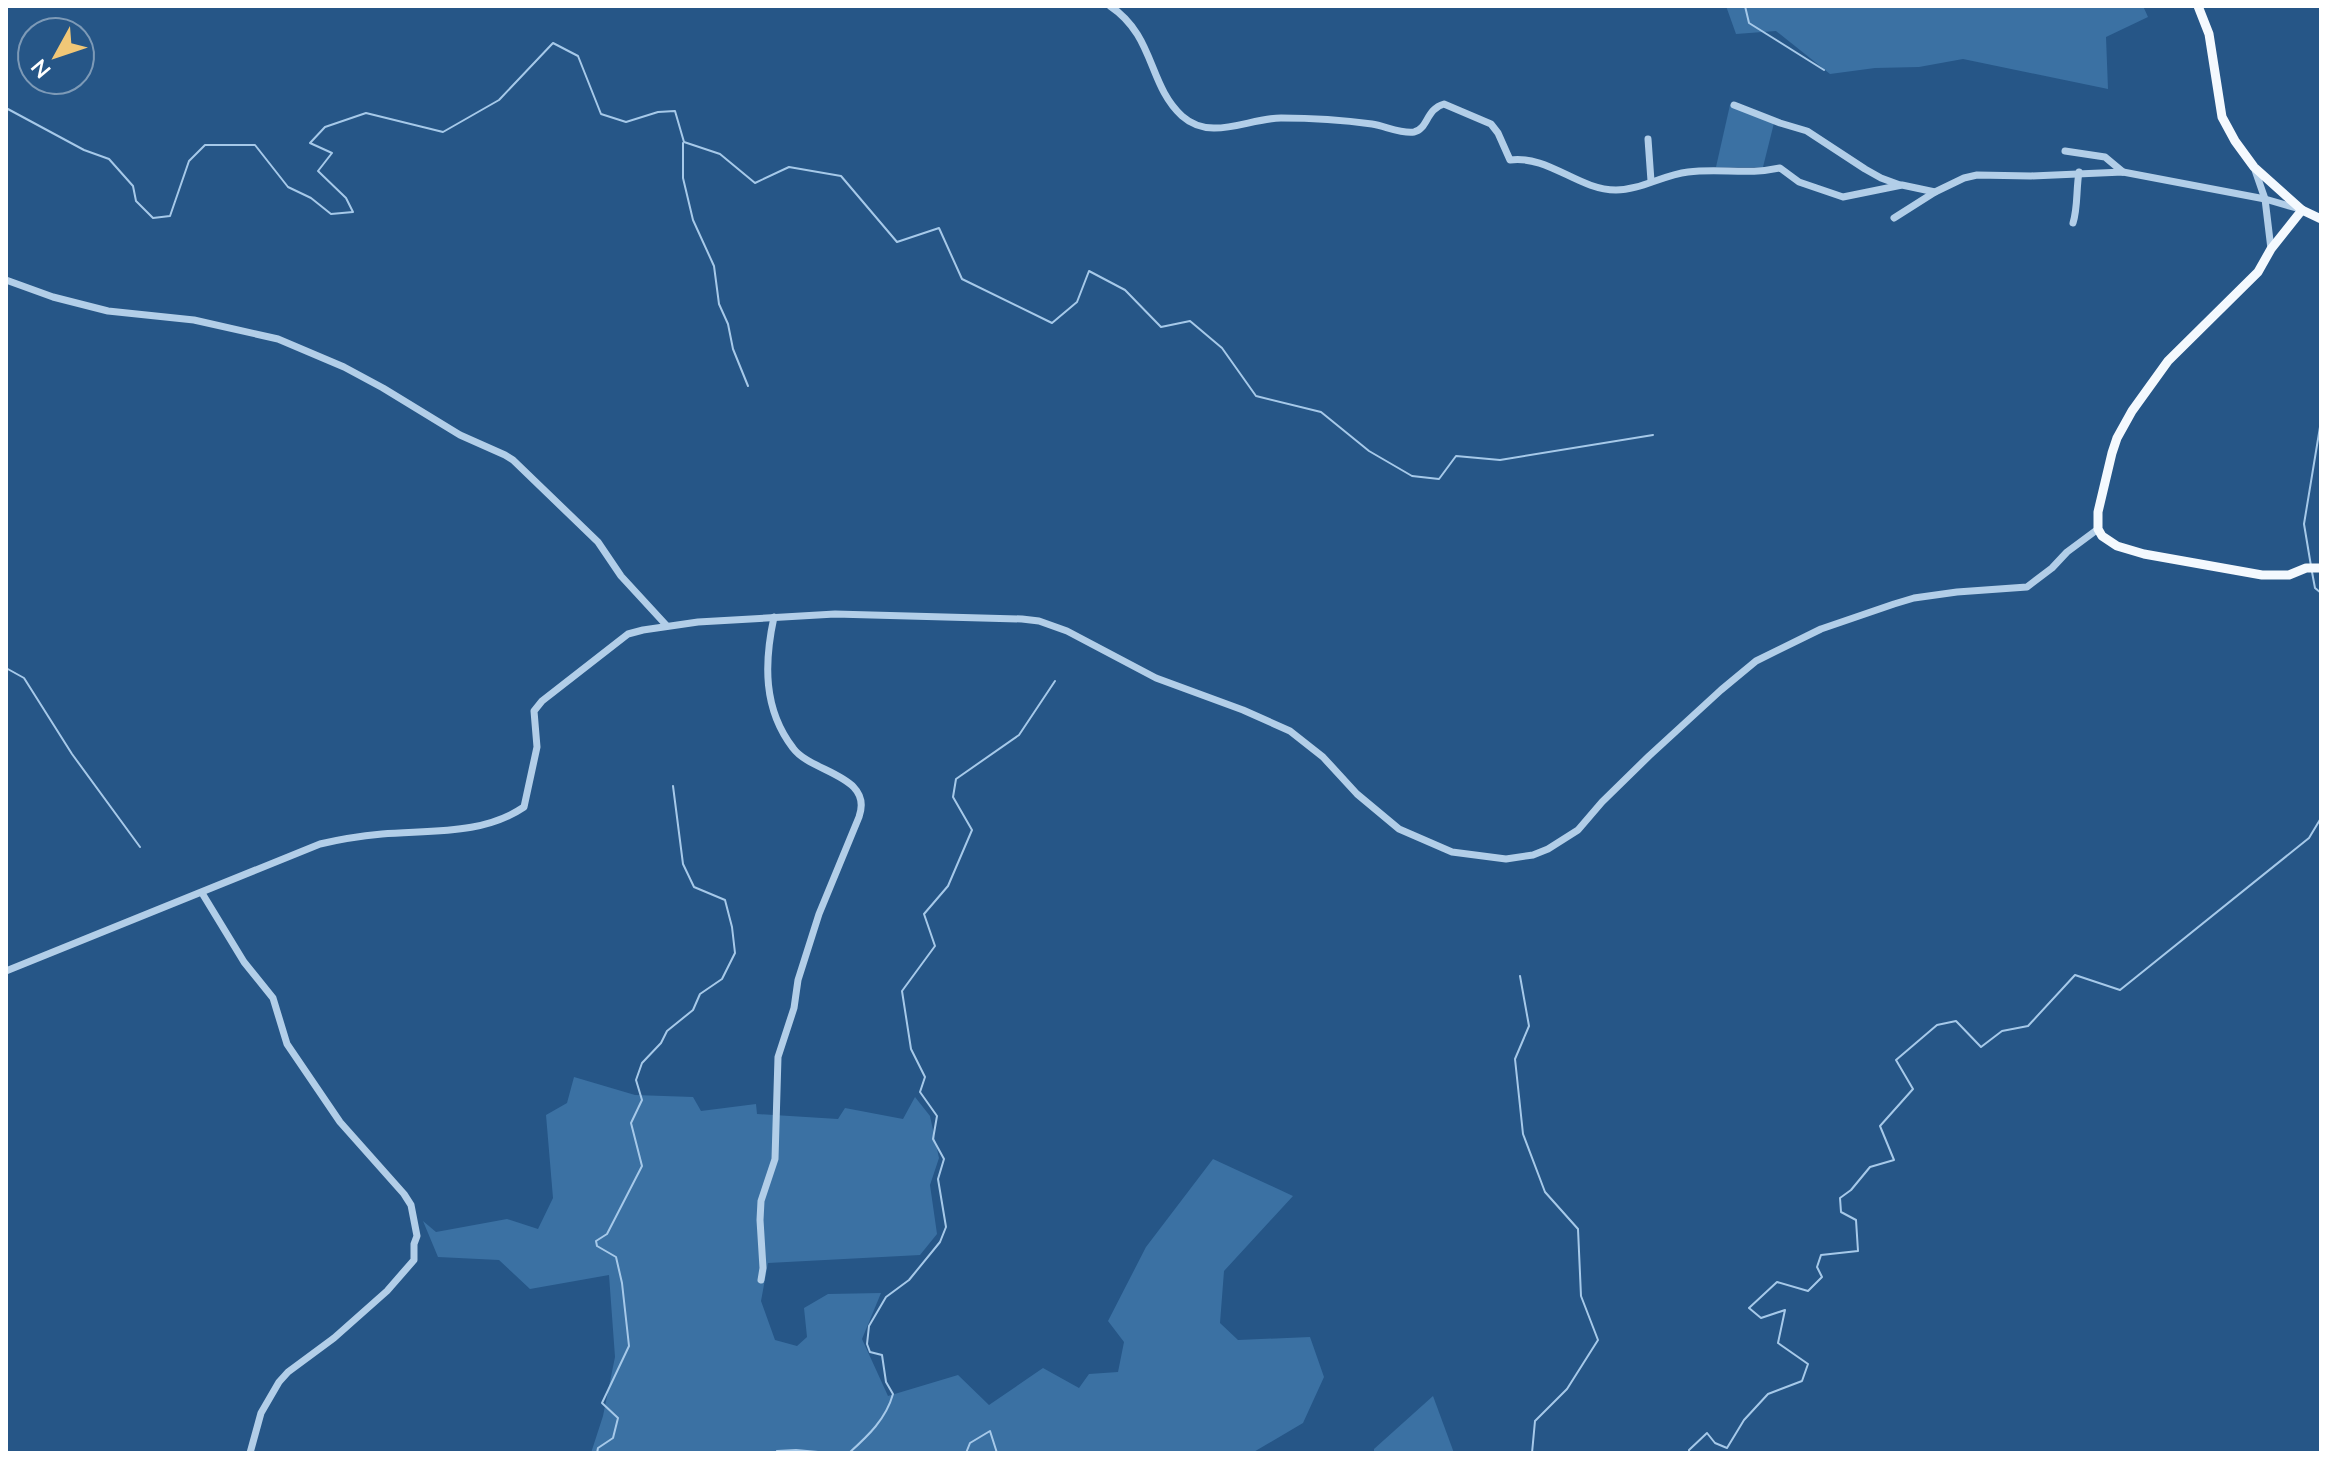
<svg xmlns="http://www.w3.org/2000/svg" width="2327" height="1459" viewBox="0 0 2327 1459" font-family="'Nunito Sans',sans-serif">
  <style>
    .green { fill: #3b71a3 }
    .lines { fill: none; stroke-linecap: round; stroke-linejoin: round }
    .stream { stroke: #a6c9e9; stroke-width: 2 }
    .minor { stroke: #b2cee8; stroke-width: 7 }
    .major { stroke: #f4f9fe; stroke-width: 9 }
  </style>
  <rect width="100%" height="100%" fill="#265687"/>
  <!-- green -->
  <g class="green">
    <polygon points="1726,6 2143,6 2148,17 2106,37 2108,89 1963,59 1919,67 1875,68 1830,74 1776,31 1736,34"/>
    <polygon points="1730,105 1774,123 1763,167 1716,167"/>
    <polygon points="574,1077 635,1095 693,1097 701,1111 756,1104 757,1114 838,1119 845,1108 903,1119 915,1097 930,1116 939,1158 930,1185 937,1234 920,1255 768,1263 761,1301 775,1340 797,1346 807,1337 804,1308 828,1294 881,1293 862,1339 888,1396 958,1375 989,1405 1043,1368 1079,1388 1089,1374 1118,1372 1124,1342 1108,1321 1146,1247 1213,1159 1293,1196 1224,1271 1220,1323 1238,1340 1310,1337 1324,1377 1303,1423 1252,1453 591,1453 603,1416 615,1357 609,1275 530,1289 499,1260 438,1257 423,1221 436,1232 507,1219 538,1229 553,1198 546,1115 567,1103"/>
    <polygon points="1433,1396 1454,1453 1374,1453 1374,1449"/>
  </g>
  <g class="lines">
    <!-- stream -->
    <g class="stream">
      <polyline points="1745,6 1749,23 1824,70"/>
      <polyline points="6,108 84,150 109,159 133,186 136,201 153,218 170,216 189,161 205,145 255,145 288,187 311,198 331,214 353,212 346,198 318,171 332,153 310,143 325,127 366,113 443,132 499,100 553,43 578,56 601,114 626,122 658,112 675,111 684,142 720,154 755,183 789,167 841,176 897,242 939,228 962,279 1052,323 1077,302 1089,271 1125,290 1161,327 1190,321 1222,348 1256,396 1321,412 1369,451 1412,476 1439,479 1456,456 1500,460 1653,435"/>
      <polyline points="683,143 683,178 693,220 714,266 719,304 728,324 733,349 748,386"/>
      <polyline points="2311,566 2304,524 2321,421"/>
      <polyline points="2312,572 2315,588 2321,593"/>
      <polyline points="6,668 24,678 72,754 140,847"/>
      <polyline points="1520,976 1529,1026 1515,1059 1523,1134 1545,1192 1578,1229 1581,1296 1598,1340 1567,1389 1535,1421 1532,1453"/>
      <polyline points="597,1453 598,1448 613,1438 618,1418 602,1403 629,1346 622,1283 616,1257 597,1246 596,1241 607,1234 642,1166 631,1123 642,1100 636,1080 642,1063 661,1043 667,1031 693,1010 700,994 722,979 735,953 732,927 725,900 694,887 683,864 673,786"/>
      <polyline points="778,1453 777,1451 796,1450 829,1453"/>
      <path d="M849,1453c19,-17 37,-34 44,-59l-7,-12 -4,-27 -12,-3 -3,-8 2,-18 17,-29 23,-17 31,-38 6,-15 -8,-48 6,-20 -11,-20 4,-23 -17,-24 5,-15 -14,-28 -9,-58 33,-45 -11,-32 24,-28 24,-56 -19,-33 3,-18 63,-44 36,-54"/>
      <polyline points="966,1453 970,1443 990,1431 997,1453"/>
      <polyline points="1689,1453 1689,1450 1707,1433 1715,1443 1727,1448 1744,1420 1768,1394 1802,1381 1808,1364 1778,1343 1785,1310 1761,1318 1749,1308 1777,1282 1808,1291 1822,1277 1817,1267 1821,1255 1858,1251 1856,1220 1841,1212 1840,1198 1851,1190 1870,1167 1894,1160 1880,1126 1913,1089 1896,1060 1937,1025 1956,1021 1981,1047 2002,1031 2028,1026 2075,975 2120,990 2309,838 2321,818"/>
    </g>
    <!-- minor -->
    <g class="minor">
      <path d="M1110,6c45,30 38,79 72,110 29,26 66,2 99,2 30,0 62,2 91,6 13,2 30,10 42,8 14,-3 12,-23 30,-28l47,20 7,9 12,27c39,-5 68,30 106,30 24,0 47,-15 72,-18 31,-4 61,3 92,-4l19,14 44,15 59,-12 33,7 29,-14 13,-3 54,1 92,-4 142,27 35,10"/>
      <polyline points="1734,105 1780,123 1807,131 1865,169 1881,178 1900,185"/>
      <polyline points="1648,139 1651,181"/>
      <polyline points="2065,151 2105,157 2123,172"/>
      <polyline points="2255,170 2265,199 2271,249"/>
      <polyline points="1894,218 1935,192"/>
      <path d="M2073,223c5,-16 3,-33 6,-51"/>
      <polyline points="6,280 53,297 108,311 194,320 278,339 344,367 383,388 460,435 505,455 513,460 598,542 621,576 667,626"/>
      <polyline points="202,893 244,962 273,998 287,1044 340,1122 404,1194 411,1205 417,1236 414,1244 414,1260 387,1291 334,1338 288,1372 279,1382 261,1413 250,1453"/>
      <path d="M6,971l314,-127c21,-5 41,-8 62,-10 48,-4 101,1 142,-27l13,-60 -3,-36 8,-10 86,-67 15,-4 55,-8 137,-8 187,5 17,2 28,10 89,47 87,32 47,21 33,26 34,37 42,35 53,23 54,7 27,-4 15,-6 30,-19 24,-28 47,-46 72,-66 35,-29 65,-32 73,-25 20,-6 43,-6 70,-5 25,-19 15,-16 31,-23"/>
      <path d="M761,1280l2,-12 -3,-48 1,-19 14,-42 3,-102 16,-49 4,-28 21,-66 40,-97c15,-42 -48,-44 -66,-69 -30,-39 -29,-85 -19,-131"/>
    </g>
    <!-- major -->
    <g class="major">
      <polyline points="2198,6 2209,34 2222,117 2235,141 2254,167 2302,210 2271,249 2258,272 2168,361 2132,411 2117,438 2112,453 2098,512 2098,529 2102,536 2117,546 2144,554 2262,575 2289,575 2306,568 2321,568"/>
      <polyline points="2302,210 2321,219"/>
    </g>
  </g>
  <!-- border -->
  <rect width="2327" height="1459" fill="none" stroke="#ffffff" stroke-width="16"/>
  <!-- north arrow -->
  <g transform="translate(56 56) rotate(230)"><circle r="38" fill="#265687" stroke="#7d9ab7" stroke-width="2"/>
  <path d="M0-6L14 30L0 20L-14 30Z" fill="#f1c777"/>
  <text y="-12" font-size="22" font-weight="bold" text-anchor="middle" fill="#ffffff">N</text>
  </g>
</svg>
